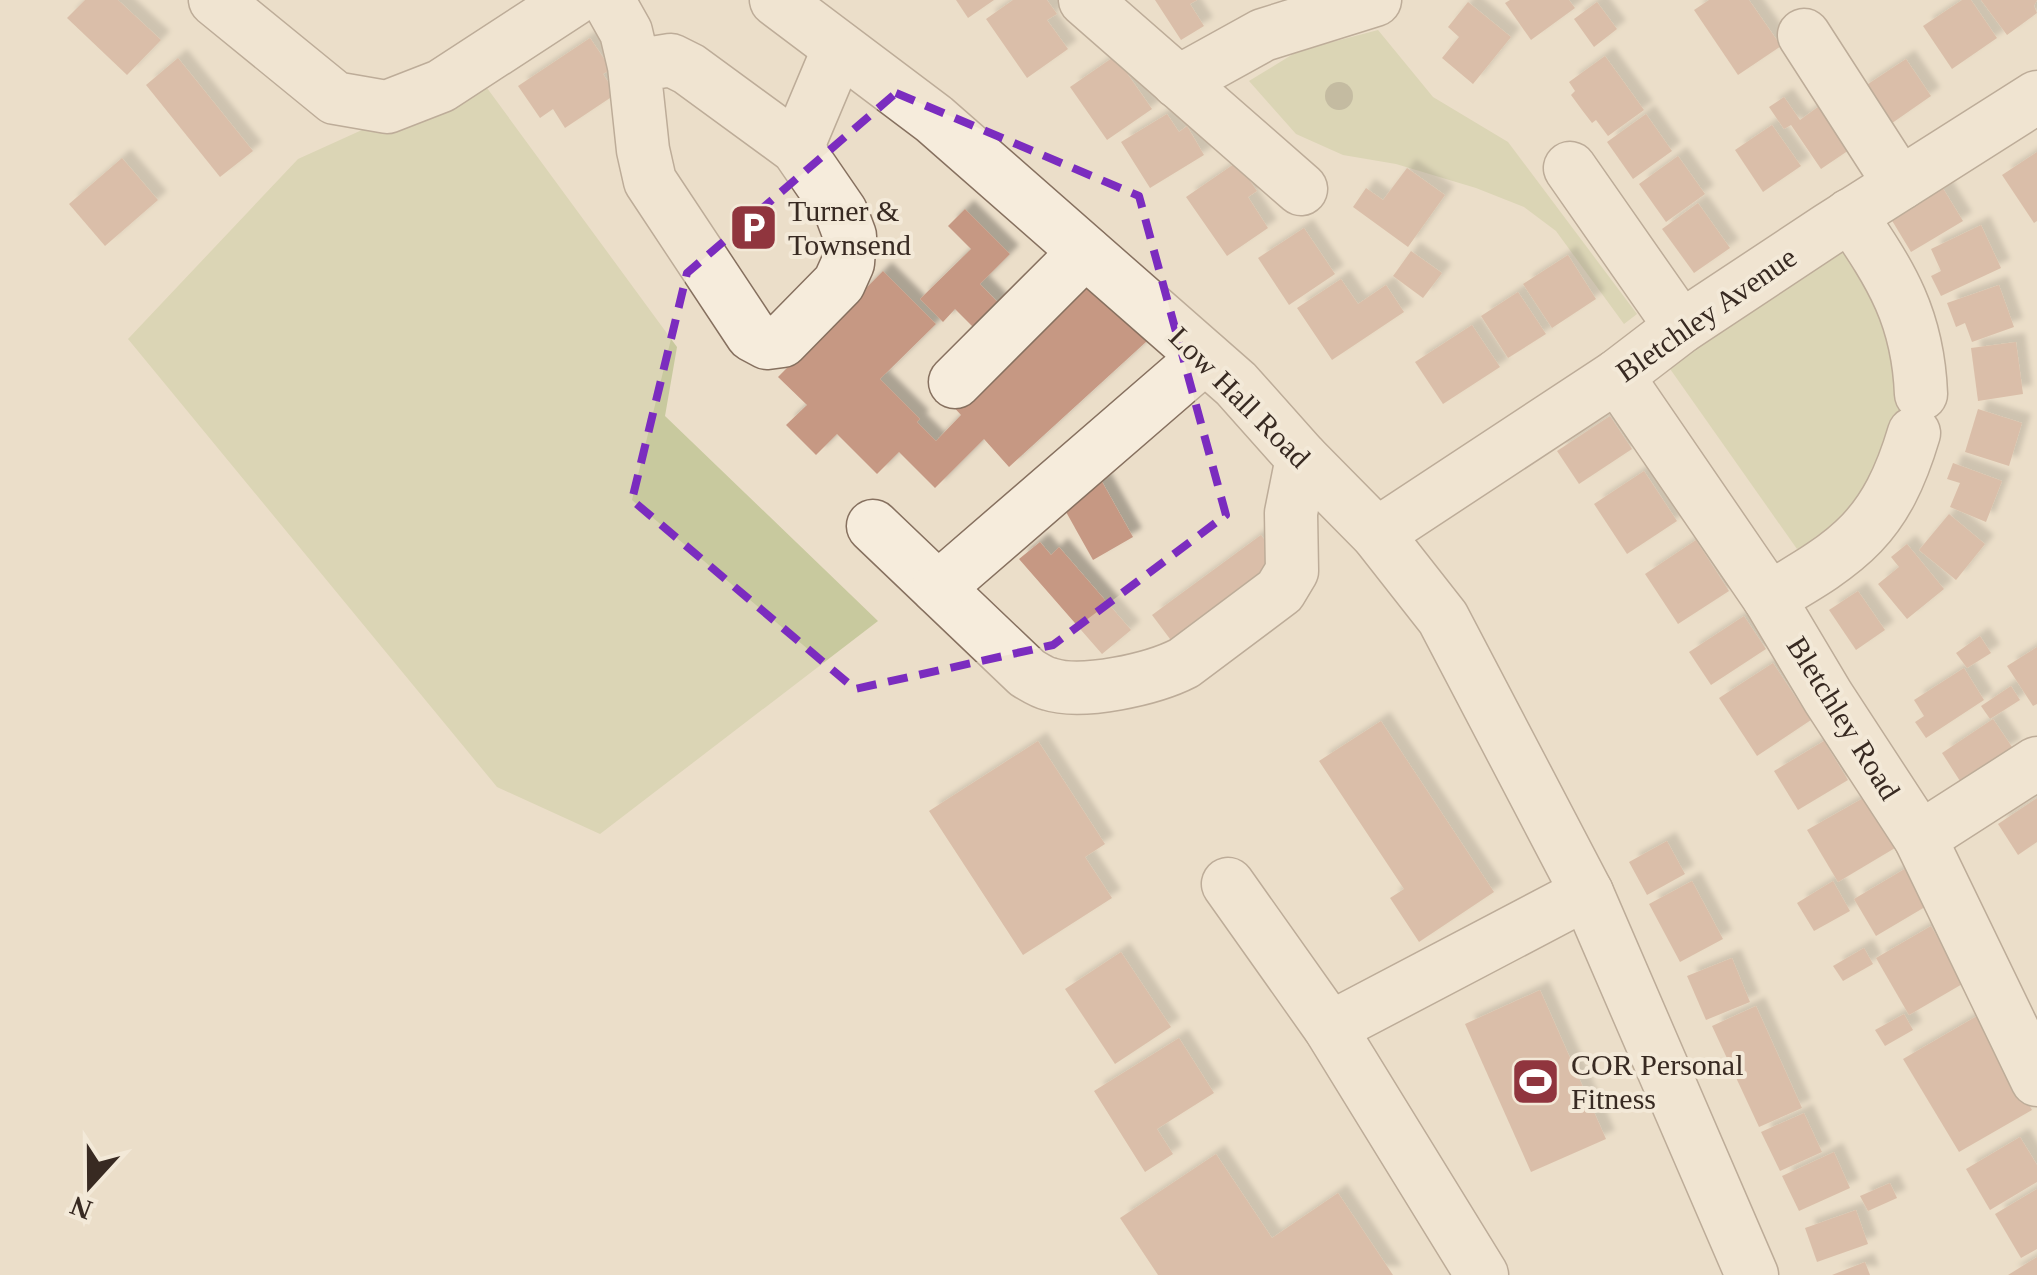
<svg xmlns="http://www.w3.org/2000/svg" width="2037" height="1275" viewBox="0 0 2037 1275" font-family="'Times New Roman',serif">
  <style>
    .green { fill: #c8c99e }
    .building { fill: #c69883; filter: url(#shadow) }
    .lines { fill: none; stroke-linecap: round; stroke-linejoin: round }
    .minor-casing { stroke: #86705f; stroke-width: 55 }
    .minor { stroke: #f6ecdc; stroke-width: 52 }
    .tree { fill: #949172 }
    .marked { fill: none; stroke: #7b2cbf; stroke-width: 8; stroke-dasharray: 20 12; stroke-linejoin: round }
    .labels { text-anchor: middle; dominant-baseline: central; stroke-width: 8; stroke-linejoin: round; paint-order: stroke }
    .poi-label { font-size: 30px; fill: #382a22; stroke: #f3e9d8; text-anchor: start }
    .street-label { font-size: 30px; fill: #382a22; stroke: #f3e9d8 }
  </style>
  <defs>
    <filter id="shadow"><feDropShadow dx="9" dy="-9" stdDeviation="2.5" flood-color="#0004"/></filter>
  </defs>
  <rect width="100%" height="100%" fill="#ebdec9"/>
  <!-- green -->
  <g class="green">
    <polygon points="1378,30 1433,97 1508,142 1637,314 1624,324 1556,231 1524,207 1476,188 1396,164 1343,155 1296,134 1249,81 1298,51"/>
    <polygon points="487,88 677,347 665,416 878,621 600,834 497,787 128,339 298,159 373,125"/>
    <polygon points="1850,238 1903,336 1902,420 1864,497 1822,535 1797,549 1668,366"/>
  </g>
  <!-- building -->
  <g class="building">
    <polygon points="85,0 118,0 161,40 127,75 67,18"/>
    <polygon points="956,0 994,0 968,18"/>
    <polygon points="1013,0 1047,0 1057,14 1047,20 1068,49 1027,78 986,19"/>
    <polygon points="1155,0 1197,0 1190,4 1204,26 1181,40"/>
    <polygon points="1510,0 1569,0 1575,8 1531,40 1505,3"/>
    <polygon points="1709,0 1749,0 1781,46 1738,75 1694,10"/>
    <polygon points="1962,0 1971,0 1997,38 1952,69 1923,26"/>
    <polygon points="1981,0 2037,0 2034,6 2037,13 2007,35"/>
    <polygon points="1468,2 1511,37 1473,84 1442,58 1459,37 1448,27"/>
    <polygon points="1597,2 1617,29 1594,47 1574,19"/>
    <polygon points="590,38 611,69 603,74 616,94 565,128 553,109 540,118 518,86"/>
    <polygon points="1115,56 1152,109 1107,140 1070,87"/>
    <polygon points="1605,56 1644,110 1608,136 1596,120 1592,123 1582,110 1571,95 1575,91 1569,82"/>
    <polygon points="178,58 253,151 220,177 146,85"/>
    <polygon points="1906,59 1931,96 1885,128 1859,90"/>
    <polygon points="1784,97 1800,120 1822,104 1852,148 1821,169 1791,125 1784,129 1769,107"/>
    <polygon points="1167,114 1179,132 1187,126 1204,155 1150,188 1121,142"/>
    <polygon points="1646,114 1672,151 1633,179 1607,142"/>
    <polygon points="1772,125 1801,166 1763,192 1735,150"/>
    <polygon points="2037,152 2037,221 2034,223 2002,175"/>
    <polygon points="1678,156 1705,194 1666,222 1639,184"/>
    <polygon points="122,158 158,200 105,246 69,204"/>
    <polygon points="1237,162 1257,191 1248,197 1268,228 1227,256 1186,197"/>
    <polygon points="1407,168 1445,195 1408,247 1353,207 1366,188 1383,200"/>
    <polygon points="1939,182 1963,221 1911,252 1888,214"/>
    <polygon points="1698,203 1730,248 1694,273 1662,229"/>
    <polygon points="965,209 1010,254 980,284 1013,318 988,342 955,309 943,322 920,299 971,249 948,226"/>
    <polygon points="1981,225 2001,268 1941,296 1931,276 1941,271 1931,249"/>
    <polygon points="1304,228 1335,274 1289,305 1258,258"/>
    <polygon points="1411,251 1442,273 1423,298 1393,276"/>
    <polygon points="1568,255 1596,299 1552,328 1523,284"/>
    <polygon points="883,271 936,324 880,379 920,419 917,422 936,441 961,415 949,402 1087,276 1147,341 1009,467 984,439 935,488 899,452 877,474 837,434 816,455 786,425 807,405 778,377"/>
    <polygon points="1341,279 1358,304 1386,285 1404,312 1332,360 1297,308"/>
    <polygon points="1999,285 2014,327 1972,342 1965,323 1956,327 1947,303"/>
    <polygon points="1518,292 1546,334 1508,358 1481,316"/>
    <polygon points="1472,325 1500,367 1443,404 1415,362"/>
    <polygon points="2016,342 2023,394 1978,401 1971,348"/>
    <polygon points="1978,409 2022,423 2009,466 1965,452"/>
    <polygon points="1610,416 1632,449 1579,484 1557,451"/>
    <polygon points="1953,463 2002,481 1986,522 1950,507 1960,483 1947,479"/>
    <polygon points="1644,471 1677,521 1627,554 1594,504"/>
    <polygon points="1101,480 1133,537 1093,560 1061,503"/>
    <polygon points="1949,514 1985,544 1956,580 1919,550"/>
    <polygon points="1261,535 1281,562 1173,643 1152,615"/>
    <polygon points="1696,540 1729,591 1678,624 1645,574"/>
    <polygon points="1040,542 1051,555 1059,547 1131,630 1102,654 1019,559"/>
    <polygon points="1907,544 1944,589 1907,619 1878,584 1899,567 1891,557"/>
    <polygon points="1858,591 1885,630 1856,650 1829,610"/>
    <polygon points="1744,616 1766,649 1711,685 1689,652"/>
    <polygon points="1980,636 1991,653 1967,668 1956,653"/>
    <polygon points="2037,647 2037,704 2033,706 2007,666"/>
    <polygon points="1773,663 1811,720 1757,756 1719,698"/>
    <polygon points="1964,668 1984,700 1926,738 1915,722 1924,716 1914,700"/>
    <polygon points="2011,686 2020,700 1990,719 1981,706"/>
    <polygon points="1993,719 2012,747 1960,781 1942,753"/>
    <polygon points="1381,721 1494,892 1419,942 1390,898 1404,889 1319,761"/>
    <polygon points="1038,741 1105,844 1085,857 1112,898 1023,955 929,811"/>
    <polygon points="1824,741 1848,780 1798,810 1774,771"/>
    <polygon points="1865,797 1895,848 1838,882 1807,830"/>
    <polygon points="2037,798 2037,842 2018,855 1998,824"/>
    <polygon points="1667,841 1685,874 1647,895 1629,862"/>
    <polygon points="1908,867 1930,904 1876,936 1854,899"/>
    <polygon points="1692,881 1723,939 1680,962 1649,904"/>
    <polygon points="1833,881 1850,911 1814,931 1797,903"/>
    <polygon points="1931,926 1964,983 1909,1015 1876,958"/>
    <polygon points="1864,948 1873,964 1843,981 1833,966"/>
    <polygon points="1121,952 1171,1027 1115,1064 1065,989"/>
    <polygon points="1732,958 1750,1002 1706,1020 1687,976"/>
    <polygon points="1540,990 1606,1139 1531,1172 1465,1024"/>
    <polygon points="1756,1006 1802,1108 1759,1127 1712,1026"/>
    <polygon points="1904,1014 1913,1030 1885,1046 1875,1030"/>
    <polygon points="1977,1016 2032,1110 1959,1152 1903,1059"/>
    <polygon points="1179,1038 1214,1093 1157,1129 1173,1154 1145,1172 1094,1091"/>
    <polygon points="1804,1113 1822,1152 1780,1171 1761,1132"/>
    <polygon points="2020,1137 2037,1165 2037,1182 1990,1210 1966,1169"/>
    <polygon points="1834,1152 1850,1188 1799,1211 1782,1176"/>
    <polygon points="1216,1154 1272,1238 1338,1193 1393,1275 1158,1275 1120,1218"/>
    <polygon points="1890,1183 1897,1198 1868,1211 1860,1196"/>
    <polygon points="2037,1189 2037,1249 2021,1258 1995,1214"/>
    <polygon points="1856,1210 1868,1244 1817,1262 1805,1228"/>
    <polygon points="2037,1257 2037,1275 2008,1275"/>
    <polygon points="1865,1262 1870,1275 1832,1275"/>
  </g>
  <g class="lines">
    <defs>
      <g id="minor">
        <polyline points="215,0 335,98 387,107 441,86 573,0"/>
        <polyline points="608,0 626,32 634,66 643,150 650,181 752,335 767,343 782,341 839,283 848,263 850,236 841,212 797,148 689,69 671,60 634,66"/>
        <polyline points="776,0 934,119 1236,384 1302,458 1377,534 1443,618 1587,893 1752,1275"/>
        <polyline points="1085,0 1301,189"/>
        <polyline points="1804,35 1900,184"/>
        <polyline points="1178,82 1263,35 1375,0"/>
        <polyline points="797,148 839,48"/>
        <polyline points="1570,168 1681,327"/>
        <path d="M1850,215c42,61 68,103 71,179"/>
        <polyline points="1617,376 1769,598 1828,697 1920,838 2037,1080"/>
        <polyline points="955,382 1085,252"/>
        <path d="M873,526l154,147c7,4 14,9 22,11 33,11 104,-5 135,-21l96,-72 12,-20 -1,-58 11,-55"/>
        <polyline points="1377,534 1617,376 1681,327 1829,229 2037,97"/>
        <polyline points="938,588 1205,357"/>
        <path d="M1769,598c82,-47 117,-71 145,-165"/>
        <polyline points="1920,838 2037,763"/>
        <polyline points="1228,884 1330,1028 1482,1275"/>
        <polyline points="1330,1028 1587,893"/>
      </g>
    </defs>
    <!-- minor casing -->
    <use href="#minor" class="minor-casing"/>
    <!-- minor -->
    <use href="#minor" class="minor"/>
  </g>
  <!-- trees -->
  <circle class="tree" cx="1339" cy="96" r="14"/>
  <!-- marked area -->
  <path d="M0 0H2037V1275H0ZM896,93l243,103 87,319 -173,130 -198,44 -223,-189 55,-227z" fill="#ebdec9" fill-opacity=".55" fill-rule="evenodd"/>
  <path class="marked" d="M896,93l243,103 87,319 -173,130 -198,44 -223,-189 55,-227z"/>
  <!-- icons -->
  <defs>
    <symbol id="parking-square" viewBox="-11 -11 22 22"><rect x="-9" y="-9" width="18" height="18" rx="4" fill="#90353e" stroke="#f3e9d8"/><path d="M-3.5-5.5H1a3.5 3.5 0 0 1 0 7H-1V5.5H-3.5ZM-1-3.4V-.6H.8a1.4 1.4 0 0 0 0-2.8Z" fill="#fff"/></symbol>
    <symbol id="stadium-square" viewBox="-11 -11 22 22"><rect x="-9" y="-9" width="18" height="18" rx="4" fill="#90353e" stroke="#f3e9d8"/><path d="M0-5a6.5 5 0 1 0 0 10a6.5 5 0 1 0 0-10ZM-3.5-1.8h7v3.6h-7Z" fill="#fff"/></symbol>
  </defs>
  <g fill-rule="evenodd">
    <use href="#parking-square" x="726" y="200" width="55" height="55"/>
    <use href="#stadium-square" x="1508" y="1054" width="55" height="55"/>
  </g>
  <g class="labels">
    <!-- poi labels -->
    <g class="poi-label">
      <text x="788" y="210">Turner &amp;<tspan x="788" dy="34">Townsend</tspan></text>
      <text x="1571" y="1064">COR Personal<tspan x="1571" dy="34">Fitness</tspan></text>
    </g>
    <!-- street labels -->
    <g class="street-label">
      <text transform="translate(1706 314) rotate(-35)">Bletchley Avenue</text>
      <text transform="translate(1240 397) rotate(45)">Low Hall Road</text>
      <text transform="translate(1844 718) rotate(58)">Bletchley Road</text>
    </g>
  </g>
  <!-- north arrow -->
  <g transform="translate(90 1185) rotate(201)" stroke="#f3e9d8" stroke-width="8" paint-order="stroke">
  <path d="M0-8L18 38L0 25L-18 38Z" fill="#382a22"/>
  <text y="-15" font-size="28" font-weight="bold" text-anchor="middle" fill="#382a22">N</text>
  </g>
</svg>
